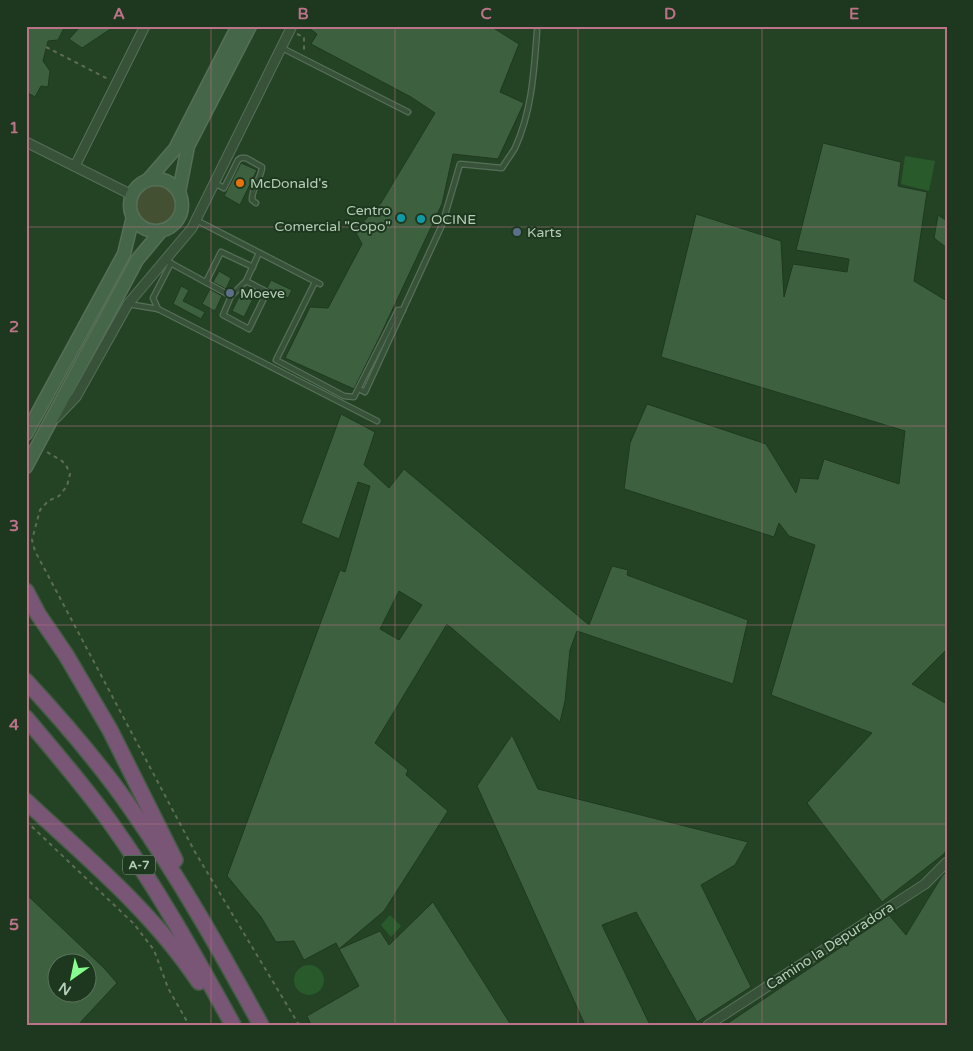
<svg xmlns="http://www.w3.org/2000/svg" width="973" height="1051" viewBox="0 0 973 1051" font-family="'Varela Round',sans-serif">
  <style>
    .green { fill: #435031 }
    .water { fill: #285a2b }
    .building { fill: #3d603f; stroke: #1f3920; fill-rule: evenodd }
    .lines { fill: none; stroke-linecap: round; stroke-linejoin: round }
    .lane-casing { stroke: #566f58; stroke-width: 7 }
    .street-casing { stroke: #566f58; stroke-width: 11 }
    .secondary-casing { stroke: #566f58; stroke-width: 15 }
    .highway-casing { stroke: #435c44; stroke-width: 18 }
    .path { stroke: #5d6d52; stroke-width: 2; stroke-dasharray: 4 4; stroke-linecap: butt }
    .lane { stroke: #38523a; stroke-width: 4.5 }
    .street { stroke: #38523a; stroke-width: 9 }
    .secondary { stroke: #466649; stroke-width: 12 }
    .highway { stroke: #795576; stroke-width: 15 }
    .grid { fill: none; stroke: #bc7289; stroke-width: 1; stroke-opacity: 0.55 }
    .food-dot { fill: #e8710a; stroke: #1d381e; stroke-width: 2 }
    .culture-dot { fill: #0f9aa8; stroke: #1d381e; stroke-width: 2 }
    .service-dot { fill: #5c6f8a; stroke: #1d381e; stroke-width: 2 }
    .labels { text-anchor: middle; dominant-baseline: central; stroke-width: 4; stroke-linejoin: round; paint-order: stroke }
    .shield { fill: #1d381e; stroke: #87a089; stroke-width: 1 }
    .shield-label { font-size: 12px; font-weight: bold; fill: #b5ccb7 }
    .poi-label { font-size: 14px; fill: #b5ccb7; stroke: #1d381e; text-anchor: start }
    .street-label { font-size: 14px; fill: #b5ccb7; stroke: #1d381e }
    .neatline { fill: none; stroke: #bc7289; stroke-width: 2 }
    .grid-label { font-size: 16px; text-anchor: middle; font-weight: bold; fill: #bc7289 }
  </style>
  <rect width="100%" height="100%" fill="#244325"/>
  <!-- green -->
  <circle class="green" cx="156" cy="205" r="22"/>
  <!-- water -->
  <g class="water">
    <polygon points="905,156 935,161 929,191 901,184"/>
    <polygon points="390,915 401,926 391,937 381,925"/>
    <circle cx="309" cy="980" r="15"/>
  </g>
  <!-- building -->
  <g class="building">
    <polygon points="26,26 65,26 58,40 48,41 43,61 50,71 48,87 41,86 35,97 26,92"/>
    <polygon points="81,26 115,26 82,48 69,39"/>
    <polygon points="306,26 496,26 495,29 519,44 500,92 524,103 498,159 453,154 442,204 381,334 354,389 285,358 310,307 328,308 362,244 355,231 381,203 435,113 411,97 311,44 317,34"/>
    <polygon points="823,143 901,162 898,186 927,192 914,281 947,301 947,649 912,684 947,704 947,849 944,854 882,902 807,803 872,733 771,695 815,545 789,536 779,523 774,537 624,489 630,443 647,404 766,444 796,493 800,478 818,479 824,459 899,484 905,431 661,357 696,214 781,241 784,297 793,264 847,272 849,259 796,250"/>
    <polygon points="241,163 257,170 240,205 224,196"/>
    <polygon points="938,215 947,221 947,248 934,238"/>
    <polygon points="219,271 231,278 226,289 213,282"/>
    <polygon points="271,280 292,290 288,298 267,288"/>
    <polygon points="181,286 189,290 183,301 205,312 201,319 173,304"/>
    <polygon points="210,289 222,296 215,311 202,304"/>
    <polygon points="242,291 254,297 244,317 232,311"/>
    <path d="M341,414l34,18 -11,33 25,23 15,-19 185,156 23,-59 16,4 -1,5 121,45 -15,64 -156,-53 -7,19 -5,51 -5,21 -113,-98 -72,119 33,27 -2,5 42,36 -64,100 -45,38 -3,-6 -32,17 -10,-19 -18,1 -15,-25 -34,-41 113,-306 5,2 25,-86 -12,-4 -19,57 -38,-16zM399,591l23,14 -23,35 -19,-11z"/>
    <polygon points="512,735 538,789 748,842 735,865 701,885 751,987 697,1022 636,912 602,925 650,1025 585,1025 477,786"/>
    <polygon points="947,871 947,1019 944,1025 725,1025 889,915 906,935 942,876"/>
    <path d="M26,894l78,74 13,15 -39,42h-52zM58,964h30v30h-30z"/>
    <polygon points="433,902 511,1025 311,1025 307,1016 359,986 339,949 380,931 389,945"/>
  </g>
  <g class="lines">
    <defs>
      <g id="lane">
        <polyline points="282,48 408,112"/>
        <path d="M214,183l10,5 14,-28 3,-2h5l16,9c0,10 -10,19 -10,33l4,3"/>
        <polyline points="196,220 320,284"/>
        <polyline points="165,260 231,296"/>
        <polyline points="246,281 267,292 249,329 223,315 231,296 246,281 259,253"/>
        <polyline points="206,282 221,252 253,267"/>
        <polyline points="315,282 276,360 344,396 354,397 398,310 403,310"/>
        <polyline points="128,304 158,309 377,421"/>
        <polyline points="158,309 153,298 171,263"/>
        <path d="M361,390l4,2 77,-167 18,-61 42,4c4,-7 9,-13 13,-20 17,-37 19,-77 22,-117"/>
      </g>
      <g id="street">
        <polyline points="26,142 132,195"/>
        <polyline points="75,166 145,26"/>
        <polyline points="56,418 76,397 128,304 192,228 292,26"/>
        <polyline points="708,1025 925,884 947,862"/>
      </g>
      <g id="secondary">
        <circle cx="156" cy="205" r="26"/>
        <polyline points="148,180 175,149 238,26"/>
        <polyline points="179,192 188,146 250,26"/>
        <polyline points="26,434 124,254 133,217"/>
        <polyline points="26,467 137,260 162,230"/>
      </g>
      <g id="highway">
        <polyline points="26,591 38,614 66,655 110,730 175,860"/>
        <path d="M26,681c38,41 75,84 106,129 48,69 89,142 129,215"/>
        <path d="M26,718c29,34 58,68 84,104 46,64 85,134 123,203"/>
        <path d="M26,801c60,56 127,111 173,181"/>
      </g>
    </defs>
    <!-- lane casing -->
    <use href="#lane" class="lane-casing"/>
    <!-- street casing -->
    <use href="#street" class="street-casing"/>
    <!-- secondary casing -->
    <use href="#secondary" class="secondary-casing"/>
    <!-- highway casing -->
    <use href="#highway" class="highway-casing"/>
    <!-- path -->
    <g class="path">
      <polyline points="297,34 304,37 304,52"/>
      <polyline points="46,47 108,79"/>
      <polyline points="47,452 62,461 66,465 70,474 67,486 59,496 48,501 40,510 32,540 35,551 195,852 299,1025"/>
      <polyline points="26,821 134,924 154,950 168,988 189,1025"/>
    </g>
    <!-- lane -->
    <use href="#lane" class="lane"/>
    <!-- street -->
    <use href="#street" class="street"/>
    <!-- secondary -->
    <use href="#secondary" class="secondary"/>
    <!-- highway -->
    <use href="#highway" class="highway"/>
  </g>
  <!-- grid -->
  <path class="grid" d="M211,26v999M395,26v999M578,26v999M762,26v999M26,227h921M26,426h921M26,625h921M26,824h921"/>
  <!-- markers -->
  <circle class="food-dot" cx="240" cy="183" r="5"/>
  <g class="culture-dot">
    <circle cx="401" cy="218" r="5"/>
    <circle cx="421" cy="219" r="5"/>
  </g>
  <g class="service-dot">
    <circle cx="517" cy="232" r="5"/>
    <circle cx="230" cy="293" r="5"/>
  </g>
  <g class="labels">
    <!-- shield labels -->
    <rect class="shield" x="123" y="855.5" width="32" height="19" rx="4"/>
    <g class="shield-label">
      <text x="139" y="865">A-7</text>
    </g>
    <!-- poi labels -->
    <g class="poi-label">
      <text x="250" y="183">McDonald's</text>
      <text x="391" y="210" text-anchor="end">Centro<tspan x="391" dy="16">Comercial "Copo"</tspan></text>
      <text x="431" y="219">OCINE</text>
      <text x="527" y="232">Karts</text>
      <text x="240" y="293">Moeve</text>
    </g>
    <!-- street labels -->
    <g class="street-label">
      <text transform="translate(830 946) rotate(-33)">Camino la Depuradora</text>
    </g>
  </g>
  <!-- border -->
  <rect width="973" height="1051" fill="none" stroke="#1d381e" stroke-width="55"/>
  <!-- north arrow -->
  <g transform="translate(72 978) rotate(213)"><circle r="24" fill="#1d381e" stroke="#5a735b"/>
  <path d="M0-4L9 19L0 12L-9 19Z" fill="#88ff91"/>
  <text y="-8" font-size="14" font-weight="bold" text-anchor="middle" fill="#b5ccb7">N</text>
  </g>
  <rect x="28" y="28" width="918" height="996" class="neatline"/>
  <g class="grid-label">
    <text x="119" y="19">A</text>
    <text x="303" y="19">B</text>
    <text x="486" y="19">C</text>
    <text x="670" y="19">D</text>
    <text x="854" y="19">E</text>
    <text x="14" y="133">1</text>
    <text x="14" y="332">2</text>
    <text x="14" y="531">3</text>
    <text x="14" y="730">4</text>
    <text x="14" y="930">5</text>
  </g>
</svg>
